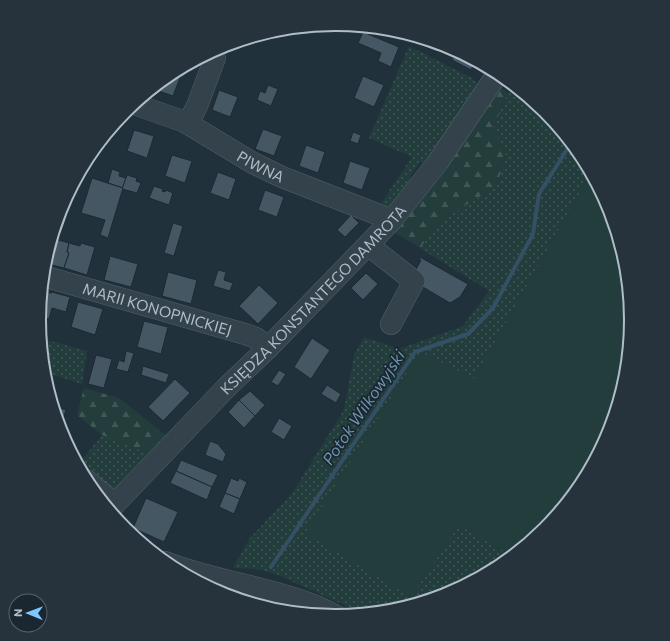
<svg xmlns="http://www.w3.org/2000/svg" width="670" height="641" viewBox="0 0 670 641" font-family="Commissioner,sans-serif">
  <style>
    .grass { fill: url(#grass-dots) }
    .forest { fill: url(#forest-firs) }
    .pitch { fill: #223d3b }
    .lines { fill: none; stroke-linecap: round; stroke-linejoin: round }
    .stream { stroke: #335065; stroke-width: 4 }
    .building { fill: #445763; stroke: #1c2933 }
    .minor-casing { stroke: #52606a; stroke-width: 22 }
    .minor { stroke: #34424c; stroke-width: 21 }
    .labels { text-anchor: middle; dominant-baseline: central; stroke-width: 3.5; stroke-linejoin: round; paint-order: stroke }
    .street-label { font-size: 15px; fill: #afbdc8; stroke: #1a2731 }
    .water-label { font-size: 16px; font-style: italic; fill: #6e95ae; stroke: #1a2731 }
    .rim { fill: none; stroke: #afbdc8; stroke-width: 2 }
  </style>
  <defs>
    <pattern id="grass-dots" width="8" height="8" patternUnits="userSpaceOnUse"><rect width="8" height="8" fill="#223d3b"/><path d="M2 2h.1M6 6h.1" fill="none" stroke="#405756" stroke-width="1.8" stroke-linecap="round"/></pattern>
    <pattern id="forest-firs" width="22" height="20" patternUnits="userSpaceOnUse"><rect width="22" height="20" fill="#223d3b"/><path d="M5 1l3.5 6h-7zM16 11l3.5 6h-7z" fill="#405756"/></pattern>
  </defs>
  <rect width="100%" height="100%" fill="#20313c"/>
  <!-- grass -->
  <g class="grass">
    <polygon points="368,27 393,30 405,33 401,41"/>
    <polygon points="409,46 472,78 480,86 425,165 420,162 409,179 414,182 389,209 379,206 412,157 369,138"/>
    <polygon points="508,92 546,113 582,156 591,173 474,379 422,353 459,525 513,556 500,567 448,595 393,611 364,614 276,574 256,569 233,568 250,538 291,495 344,410 354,355 364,337 399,349 463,326 489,291 420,248 442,220 497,186 506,152 493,129"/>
    <polygon points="40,338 87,351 82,384 44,372"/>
    <polygon points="102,435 142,451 152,451 112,494 81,471 78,465"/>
  </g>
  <!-- forest -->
  <g class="forest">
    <polygon points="500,88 508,92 493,129 506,152 497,186 442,220 420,248 395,233 437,179"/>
    <polygon points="84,388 119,398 168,437 152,451 142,451 102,435 77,415"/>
  </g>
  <!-- pitch -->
  <polygon class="pitch" points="591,173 609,207 626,263 631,321 626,379 609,434 581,485 544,530 513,556 459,525 411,597 305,533 419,354 422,353 474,379"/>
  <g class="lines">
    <!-- stream -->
    <polyline class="stream" points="271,567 415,352 468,334 493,308 533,234 539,194 571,143"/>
  </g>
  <!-- building -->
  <g class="building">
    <polygon points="363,32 399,47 391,67 378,61 381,53 358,43"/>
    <polygon points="423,39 441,44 437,52 420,45"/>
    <polygon points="457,51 475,61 471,70 452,60"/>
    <polygon points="173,73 181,75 173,96 153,89"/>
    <polygon points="363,76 384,85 374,107 354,98"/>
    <polygon points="268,85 278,89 271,106 257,100 260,91 265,93"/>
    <polygon points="219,90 238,97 230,117 212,110"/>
    <polygon points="112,128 106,143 100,141"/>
    <polygon points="263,129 282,136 274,156 255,149"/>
    <polygon points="134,130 154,136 147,158 127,151"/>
    <polygon points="353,132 361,135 358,144 350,141"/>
    <polygon points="306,145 325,152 318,173 299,166"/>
    <polygon points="172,155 192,161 185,183 165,176"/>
    <polygon points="350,161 370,168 362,190 343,183"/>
    <polygon points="85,162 82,174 79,174"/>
    <polygon points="112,169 120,172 119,176 126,178 123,188 108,183"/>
    <polygon points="218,172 236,179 229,200 210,193"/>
    <polygon points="127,175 137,178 136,181 141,183 137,193 122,189"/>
    <polygon points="92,178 123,188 108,238 100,235 105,220 81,213"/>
    <polygon points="154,186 163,189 162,191 165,192 166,190 173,193 169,205 149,198"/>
    <polygon points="265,190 284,197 277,217 258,210"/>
    <polygon points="62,205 65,206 59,229 57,229 56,232 54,232"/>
    <polygon points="351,215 359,223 345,237 337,230"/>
    <polygon points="173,223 183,226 174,256 164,253"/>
    <polygon points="55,239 69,243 67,252 69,253 64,268 48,264"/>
    <polygon points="69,243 80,246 81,243 95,247 87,275 64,268 69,253 67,252"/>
    <polygon points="110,256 138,264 131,287 104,280"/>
    <polygon points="420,257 468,284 460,297 450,303 416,283 414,273 421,260 419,259"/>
    <polygon points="218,270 226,272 224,280 233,283 230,291 213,286"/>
    <polygon points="168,272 197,280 191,304 162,296"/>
    <polygon points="366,273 378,284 363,300 351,288"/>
    <polygon points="259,285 278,303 258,324 239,306"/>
    <polygon points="42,289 50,291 49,293 51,293 52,292 70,297 66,312 52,308 49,319 39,316"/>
    <polygon points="78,302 103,309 95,335 71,327"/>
    <polygon points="144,321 168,327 161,354 137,347"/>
    <polygon points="312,338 330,350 311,379 294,367"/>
    <polygon points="126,351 134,353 128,372 116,369 119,360 124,362"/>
    <polygon points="96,355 112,359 104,388 88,384"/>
    <polygon points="143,366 169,374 166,383 141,375"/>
    <polygon points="279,370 286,374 278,386 271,382"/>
    <polygon points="175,379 190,393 163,421 148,407"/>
    <polygon points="327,385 341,394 336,403 321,394"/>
    <polygon points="250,391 265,405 255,416 239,400"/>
    <polygon points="239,400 255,416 244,428 228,412"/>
    <polygon points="52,405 66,410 60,428 59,428"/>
    <polygon points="279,418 292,426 284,440 271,432"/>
    <polygon points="210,441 218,444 226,454 223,462 205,455"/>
    <polygon points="181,460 218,475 212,487 176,471"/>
    <polygon points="176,471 212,487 207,500 170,483"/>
    <polygon points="231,478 238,481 239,478 247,482 240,499 225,493"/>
    <polygon points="225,493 240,499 234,514 219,507"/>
    <polygon points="146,498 178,512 164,542 133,528"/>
  </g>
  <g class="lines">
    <defs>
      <g id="minor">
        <path id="s1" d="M134,104l51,18 68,41 29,14 110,43"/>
        <polyline points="188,124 197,106 215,58"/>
        <polyline points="368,245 414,281 391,324"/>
        <path id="s2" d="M43,276l202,58 11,4 12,10"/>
        <polyline points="86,480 115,504"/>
        <path id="s3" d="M109,510l117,-122 42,-40 124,-128 46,-58 60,-89"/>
        <path d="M165,562c48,19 100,24 148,43 9,3 17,8 25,12"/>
      </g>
    </defs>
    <!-- minor casing -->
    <use href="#minor" class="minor-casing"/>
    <!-- minor -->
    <use href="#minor" class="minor"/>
  </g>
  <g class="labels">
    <!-- street labels -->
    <g class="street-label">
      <text stroke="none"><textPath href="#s1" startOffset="142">PIWNA</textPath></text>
      <text stroke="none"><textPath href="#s3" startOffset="293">KSIĘDZA KONSTANTEGO DAMROTA</textPath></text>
      <text stroke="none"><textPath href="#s2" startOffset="119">MARII KONOPNICKIEJ</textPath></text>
    </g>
    <!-- water labels -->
    <g class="water-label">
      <text transform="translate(363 407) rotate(-56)">Potok Wilkowyjski</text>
    </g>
  </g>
  <!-- crop -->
  <path d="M0 0H670V641H0ZM46 320a289 289 0 1 1 578 0a289 289 0 1 1-578 0Z" fill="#26333d" fill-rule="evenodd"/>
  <path class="rim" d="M46 320a289 289 0 1 1 578 0a289 289 0 1 1-578 0Z"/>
  <!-- north arrow -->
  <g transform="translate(28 613) rotate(271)"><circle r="19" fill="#1a2731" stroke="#56636d"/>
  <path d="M0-3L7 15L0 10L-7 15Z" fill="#7dc8ff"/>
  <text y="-6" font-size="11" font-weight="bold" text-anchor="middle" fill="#afbdc8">N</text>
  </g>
</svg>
